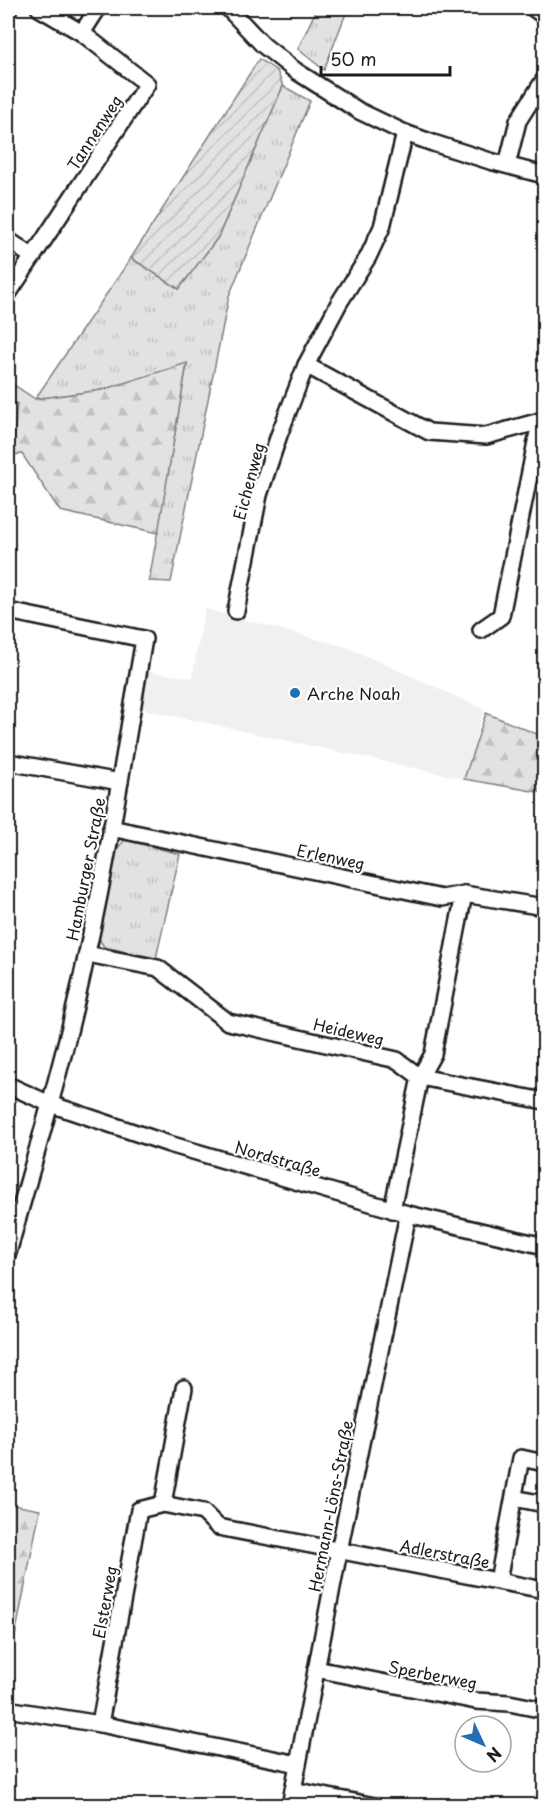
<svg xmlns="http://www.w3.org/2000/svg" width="552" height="1813" viewBox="0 0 552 1813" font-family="'Playpen Sans',sans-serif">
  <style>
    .built { fill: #f0f0f0 }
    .grass { fill: url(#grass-tufts); stroke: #7f7f7f; stroke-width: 1.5 }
    .forest { fill: url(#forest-firs); stroke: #7f7f7f; stroke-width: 1.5 }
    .garden { fill: url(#garden-furrows); stroke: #7f7f7f; stroke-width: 1.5 }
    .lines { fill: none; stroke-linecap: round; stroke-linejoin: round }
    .minor-casing { stroke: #1c1c1c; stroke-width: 20 }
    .minor { stroke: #fff; stroke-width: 15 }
    .poi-dot { fill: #1f6fb2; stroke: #fff; stroke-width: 2 }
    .labels { text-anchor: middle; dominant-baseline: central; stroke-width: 4.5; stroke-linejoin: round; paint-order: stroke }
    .street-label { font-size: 16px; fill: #1c1c1c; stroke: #fff }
    .poi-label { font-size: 16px; fill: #1c1c1c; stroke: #fff; text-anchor: start }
  </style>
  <defs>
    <pattern id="grass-tufts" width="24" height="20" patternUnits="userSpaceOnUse" patternTransform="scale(1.5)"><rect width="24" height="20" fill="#e2e2e2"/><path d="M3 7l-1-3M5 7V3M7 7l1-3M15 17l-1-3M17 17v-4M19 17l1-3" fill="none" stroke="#c1c1c1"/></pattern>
    <pattern id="forest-firs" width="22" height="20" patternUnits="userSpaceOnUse" patternTransform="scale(1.5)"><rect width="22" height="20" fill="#e2e2e2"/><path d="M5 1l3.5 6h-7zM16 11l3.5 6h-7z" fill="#c1c1c1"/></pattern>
    <pattern id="garden-furrows" width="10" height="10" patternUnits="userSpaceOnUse" patternTransform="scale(1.5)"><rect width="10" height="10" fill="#e2e2e2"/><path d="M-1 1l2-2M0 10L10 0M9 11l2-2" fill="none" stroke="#c1c1c1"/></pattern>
  </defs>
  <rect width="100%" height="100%" fill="#fff"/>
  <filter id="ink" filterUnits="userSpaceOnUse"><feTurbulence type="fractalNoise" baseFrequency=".0167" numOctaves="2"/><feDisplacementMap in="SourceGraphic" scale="12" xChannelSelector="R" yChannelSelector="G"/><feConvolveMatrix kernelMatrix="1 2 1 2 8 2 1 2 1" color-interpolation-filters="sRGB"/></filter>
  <g filter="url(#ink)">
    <!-- built -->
    <polygon class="built" points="205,609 346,647 484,709 464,779 137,708 144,671 192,678"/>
    <!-- grass -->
    <g class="grass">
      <polygon points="317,8 348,8 324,70 298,49"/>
      <polygon points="283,86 310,101 229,296 171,582 149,581 187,364 102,390 35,399 131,258 179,289 218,237"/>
      <polygon points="125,840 180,854 156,958 104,947 96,934 114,851"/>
    </g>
    <!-- forest -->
    <g class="forest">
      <polygon points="187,363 158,533 60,511 22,454 13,455 17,403 8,401 8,381 35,399 102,390"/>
      <polygon points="486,713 544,737 544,793 464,779"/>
      <polygon points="8,1504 40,1510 8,1671"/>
    </g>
    <!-- garden -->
    <polygon class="garden" points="259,59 277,71 283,86 218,237 179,289 131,258"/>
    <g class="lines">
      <defs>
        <g id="minor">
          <polyline points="228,8 263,45 296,71 359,111 405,133 433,143 490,161 544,175"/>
          <polyline points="533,8 544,16"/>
          <polyline points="8,10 9,8"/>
          <polyline points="82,33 98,8"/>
          <polyline points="507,165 518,121 544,80"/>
          <polyline points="8,240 33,257"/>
          <polyline points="8,294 147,84 82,33 39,8"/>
          <polyline points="306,365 429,432 486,436 544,420"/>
          <path d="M8,611l136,28c-18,105 -34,210 -57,314 -21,101 -51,200 -79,300"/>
          <polyline points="236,611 259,495 279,435 306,365 339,303 368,257 382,227 405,133"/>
          <polyline points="481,630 501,616 540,422"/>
          <polyline points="8,762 120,782"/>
          <polyline points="111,828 442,898 464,894 544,907"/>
          <polyline points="87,954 158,968 228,1022 397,1060 420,1077 544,1101"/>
          <polyline points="8,1085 50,1104 169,1144 408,1214 544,1246"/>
          <polyline points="392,1210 420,1077 433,1054 464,894"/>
          <polyline points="514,1498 544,1504"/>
          <polyline points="163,1504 184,1388"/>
          <polyline points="498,1581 521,1458 544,1463"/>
          <polyline points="316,1669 476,1701 509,1703 544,1710"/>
          <polyline points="13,1710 100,1724 298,1764"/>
          <polyline points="100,1724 139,1510 163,1504 203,1512 218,1527 544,1590"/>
          <polyline points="293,1790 375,1806"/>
          <polyline points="290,1806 339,1551 408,1214"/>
        </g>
      </defs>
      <!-- minor casing -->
      <use href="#minor" class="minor-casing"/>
      <!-- minor -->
      <use href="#minor" class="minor"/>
    </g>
  </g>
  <!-- markers -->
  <circle class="poi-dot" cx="295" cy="693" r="6"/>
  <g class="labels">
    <!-- street labels -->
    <g class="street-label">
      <text transform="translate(94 132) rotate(-57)">Tannenweg</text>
      <text transform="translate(248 481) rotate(-75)">Eichenweg</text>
      <text transform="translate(331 856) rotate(12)">Erlenweg</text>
      <text transform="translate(85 869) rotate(-79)">Hamburger Straße</text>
      <text transform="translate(349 1031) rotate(13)">Heideweg</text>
      <text transform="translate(278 1158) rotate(16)">Nordstraße</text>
      <text transform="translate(330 1506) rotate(-79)">Hermann-Löns-Straße</text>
      <text transform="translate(445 1553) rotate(11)">Adlerstraße</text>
      <text transform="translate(104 1602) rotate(-80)">Elsterweg</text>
      <text transform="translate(433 1674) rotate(11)">Sperberweg</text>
    </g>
    <!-- poi labels -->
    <g class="poi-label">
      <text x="307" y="693">Arche Noah</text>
    </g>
  </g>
  <!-- margin -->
  <rect width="552" height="1813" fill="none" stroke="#fff" stroke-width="30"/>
  <rect x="15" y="15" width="522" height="1783" fill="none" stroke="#1c1c1c" stroke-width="2" filter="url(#ink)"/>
  <!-- north arrow -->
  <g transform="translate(483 1744) rotate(134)"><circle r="28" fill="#ffffff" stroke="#a4a4a4" stroke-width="1.5"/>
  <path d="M0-4.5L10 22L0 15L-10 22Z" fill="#1f6fb2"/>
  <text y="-9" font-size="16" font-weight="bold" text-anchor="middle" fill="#1c1c1c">N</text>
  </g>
  <!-- scale -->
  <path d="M321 66v9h129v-9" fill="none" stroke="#1c1c1c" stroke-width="3"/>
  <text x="330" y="66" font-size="18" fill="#1c1c1c" stroke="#ffffff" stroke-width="4.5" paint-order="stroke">50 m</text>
</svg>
